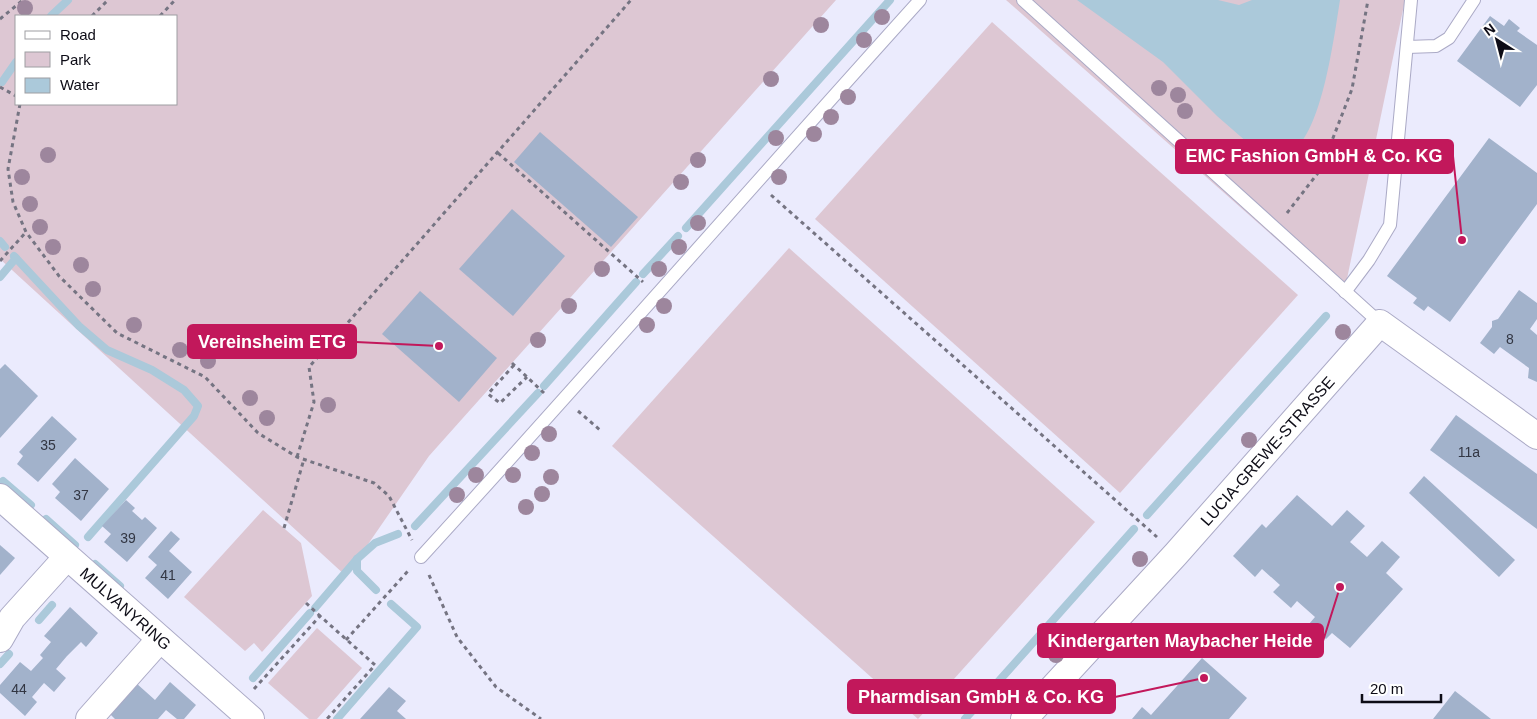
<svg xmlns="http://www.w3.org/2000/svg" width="1537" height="719" viewBox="0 0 1537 719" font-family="Arial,sans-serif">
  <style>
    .green { fill: #ddc7d3; fill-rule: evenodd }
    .water { fill: #abc9da }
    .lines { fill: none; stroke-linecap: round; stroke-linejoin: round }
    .stream { stroke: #abc9da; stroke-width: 8 }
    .building { fill: #a2b2cb }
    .service-casing { stroke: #abaac6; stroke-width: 14 }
    .minor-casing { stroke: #abaac6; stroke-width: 28 }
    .path { stroke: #757482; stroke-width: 3; stroke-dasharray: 4 4; stroke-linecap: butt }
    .service { stroke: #fff; stroke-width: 12 }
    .minor { stroke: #fff; stroke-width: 26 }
    .tree { fill: #9d869d }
    .labels { text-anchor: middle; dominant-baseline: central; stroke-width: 4; stroke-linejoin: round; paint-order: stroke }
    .number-label { font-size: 14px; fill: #323643 }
    .street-label { font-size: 16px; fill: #0d0c16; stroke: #fff }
    .leader { fill: none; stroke: #c2185b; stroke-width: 2 }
    .callout-dot { fill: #c2185b; stroke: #fff; stroke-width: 2 }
    .callout { fill: #c2185b; stroke: #c2185b; stroke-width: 2 }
    .callout-label { font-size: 18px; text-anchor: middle; font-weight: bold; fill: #fff }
  </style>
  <rect width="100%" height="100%" fill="#ebebfd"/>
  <!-- green -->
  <g class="green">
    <path d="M0,0h836l-407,456 -83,120 -346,-317zM16,16h160v88h-160z"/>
    <polygon points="1006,0 1405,0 1343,298"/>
    <polygon points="992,22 1298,295 1120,493 815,219"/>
    <polygon points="789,248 1095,522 918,719 612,446"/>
    <polygon points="263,510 301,543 312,596 262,652 254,643 245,651 184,597"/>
    <polygon points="317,628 362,668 317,719 309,719 268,683"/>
  </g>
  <!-- water -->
  <path class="water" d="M1077,0h141l21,5 13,-5h88c-6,37 -17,125 -45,149 -7,6 -17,10 -24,14l-54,-47 -54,-54z"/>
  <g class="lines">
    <!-- stream -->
    <g class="stream">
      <polyline points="51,16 68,0"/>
      <polyline points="2,82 16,62"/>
      <polyline points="686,228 890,0"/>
      <polyline points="0,241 5,247"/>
      <polyline points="14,256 79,326 107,350 152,370 184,390 198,406 194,416 88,537"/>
      <polyline points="643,274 678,236"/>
      <polyline points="0,277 16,258"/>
      <polyline points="544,386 636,282"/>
      <polyline points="3,481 31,505"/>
      <polyline points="1147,515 1326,316"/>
      <polyline points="46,519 75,545"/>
      <polyline points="415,526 538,393"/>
      <polyline points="357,559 357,571 376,590"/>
      <polyline points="95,564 120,586"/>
      <polyline points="315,608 357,559 375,543 398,534"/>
      <polyline points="39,620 52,605"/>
      <polyline points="0,664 9,654"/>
      <polyline points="253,678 310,613"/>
      <polyline points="337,719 417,627 391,604"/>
      <polyline points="965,719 1134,529"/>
    </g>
  </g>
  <!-- building -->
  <g class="building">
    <polygon points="1490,16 1504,26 1509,19 1520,28 1517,31 1537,45 1537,85 1520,107 1457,61"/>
    <polygon points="540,132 638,217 611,247 514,162"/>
    <polygon points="1489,138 1537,173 1537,204 1450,322 1428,306 1424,311 1413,303 1417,298 1387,276"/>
    <polygon points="512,209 565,256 513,316 459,269"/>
    <polygon points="1519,290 1537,303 1537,319 1530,329 1537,335 1537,382 1528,378 1529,368 1500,347 1494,354 1480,343 1492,327 1492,321 1498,319"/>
    <polygon points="420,291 497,358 459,402 382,334"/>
    <polygon points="5,364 38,396 0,438 0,369"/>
    <polygon points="1456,415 1537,474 1537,529 1430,450"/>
    <polygon points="52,416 77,439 38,482 17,464 23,456 19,452"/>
    <polygon points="75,458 109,489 81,521 55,498 60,492 52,484"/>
    <polygon points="1424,476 1515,560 1499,577 1409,493"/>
    <polygon points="1297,495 1332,526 1347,510 1365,526 1350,542 1367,557 1382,541 1400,557 1386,573 1403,589 1350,648 1332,633 1326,639 1309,624 1315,617 1297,601 1291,608 1273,592 1280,585 1262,569 1255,577 1233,556 1262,524 1266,528"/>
    <polygon points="126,500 135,508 132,511 142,520 145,517 157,528 127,562 104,542 111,534 102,526"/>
    <polygon points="171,531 180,539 169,551 192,572 168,599 145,578 157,565 148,557"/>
    <polygon points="0,545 15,558 0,575"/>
    <polygon points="70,607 98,633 86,647 81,642 67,656 56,669 66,678 54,692 44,683 32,697 37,702 25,716 0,693 0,685 20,662 31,671 43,658 40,655 51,642 44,636"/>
    <polygon points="1202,658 1247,698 1229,719 1132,719 1142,707 1151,715"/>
    <polygon points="170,682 196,705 184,719 177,719 166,710 158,719 115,719 109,713 136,683 155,700"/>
    <polygon points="389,687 406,701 397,711 406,719 360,719"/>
    <polygon points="1455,691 1491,719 1433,719"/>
  </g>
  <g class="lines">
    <defs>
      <g id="service">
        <polyline points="1023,0 1380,323"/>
        <polyline points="1407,47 1436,46 1449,38 1474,0"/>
        <polyline points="1345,292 1369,260 1390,225 1411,0"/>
        <path d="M421,557c168,-184 332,-372 499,-557"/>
      </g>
      <g id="minor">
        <path id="s1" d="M0,497l251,222"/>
        <polyline points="0,639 12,618 67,557"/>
        <polyline points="89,719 160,639"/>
        <path id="s2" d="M1024,719l152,-165 204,-231 157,113"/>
      </g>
    </defs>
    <!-- service casing -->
    <use href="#service" class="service-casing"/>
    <!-- minor casing -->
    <use href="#minor" class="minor-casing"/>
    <!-- path -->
    <g class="path">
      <polyline points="92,16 108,0"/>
      <polyline points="160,16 175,0"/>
      <polyline points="0,19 23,0"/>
      <polyline points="0,87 16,96"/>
      <polyline points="20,104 8,169 13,202 26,232 59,276 117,333 205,377 258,433 297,457 374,483 389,496 412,540"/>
      <polyline points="498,153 643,282"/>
      <polyline points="771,195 1157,537"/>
      <polyline points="1287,213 1321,169 1352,89 1368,0"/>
      <polyline points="0,261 26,232"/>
      <polyline points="512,363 544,393"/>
      <polyline points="514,365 488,394 500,403 527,377"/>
      <polyline points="578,411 600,430"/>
      <polyline points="297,457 314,402 309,367 631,0"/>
      <polyline points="284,528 304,459"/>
      <polyline points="429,575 457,637 496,687 541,719"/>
      <polyline points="306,603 320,616"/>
      <polyline points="346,640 408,571"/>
      <polyline points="254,689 320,616 375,665 327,719"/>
    </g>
    <!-- service -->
    <use href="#service" class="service"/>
    <!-- minor -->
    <use href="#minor" class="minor"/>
  </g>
  <!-- trees -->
  <g class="tree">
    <circle cx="25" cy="8" r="8"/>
    <circle cx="882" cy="17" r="8"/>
    <circle cx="821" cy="25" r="8"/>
    <circle cx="864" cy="40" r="8"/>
    <circle cx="771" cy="79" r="8"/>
    <circle cx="1159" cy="88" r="8"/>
    <circle cx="1178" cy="95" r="8"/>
    <circle cx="848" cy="97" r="8"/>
    <circle cx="1185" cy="111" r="8"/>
    <circle cx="831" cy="117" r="8"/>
    <circle cx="814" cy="134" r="8"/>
    <circle cx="776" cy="138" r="8"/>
    <circle cx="48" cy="155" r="8"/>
    <circle cx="698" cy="160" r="8"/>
    <circle cx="22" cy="177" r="8"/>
    <circle cx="779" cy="177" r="8"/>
    <circle cx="681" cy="182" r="8"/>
    <circle cx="30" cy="204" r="8"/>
    <circle cx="698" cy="223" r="8"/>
    <circle cx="40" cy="227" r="8"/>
    <circle cx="53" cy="247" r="8"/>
    <circle cx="679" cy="247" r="8"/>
    <circle cx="81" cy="265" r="8"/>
    <circle cx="602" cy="269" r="8"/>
    <circle cx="659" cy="269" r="8"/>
    <circle cx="93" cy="289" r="8"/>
    <circle cx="569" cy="306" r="8"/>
    <circle cx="664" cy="306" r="8"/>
    <circle cx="134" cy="325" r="8"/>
    <circle cx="647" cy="325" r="8"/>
    <circle cx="1343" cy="332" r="8"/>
    <circle cx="538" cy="340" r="8"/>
    <circle cx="180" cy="350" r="8"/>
    <circle cx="208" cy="361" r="8"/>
    <circle cx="250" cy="398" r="8"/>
    <circle cx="328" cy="405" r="8"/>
    <circle cx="267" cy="418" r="8"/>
    <circle cx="549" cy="434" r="8"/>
    <circle cx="1249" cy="440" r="8"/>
    <circle cx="532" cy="453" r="8"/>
    <circle cx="476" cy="475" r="8"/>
    <circle cx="513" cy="475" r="8"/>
    <circle cx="551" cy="477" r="8"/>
    <circle cx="542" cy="494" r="8"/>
    <circle cx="457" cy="495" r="8"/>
    <circle cx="526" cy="507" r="8"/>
    <circle cx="1140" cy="559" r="8"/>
    <circle cx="1056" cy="655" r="8"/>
  </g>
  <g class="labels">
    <!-- number labels -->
    <g class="number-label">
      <text x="1510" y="339">8</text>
      <text x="48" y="445">35</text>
      <text x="1469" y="452">11a</text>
      <text x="81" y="495">37</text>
      <text x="128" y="538">39</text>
      <text x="168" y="575">41</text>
      <text x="19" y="689">44</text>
    </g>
    <!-- street labels -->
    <g class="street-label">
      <text stroke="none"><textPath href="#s2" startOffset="362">LUCIA-GREWE-STRASSE</textPath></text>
      <text stroke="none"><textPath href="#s1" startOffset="168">MULVANYRING</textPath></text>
    </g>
  </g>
  <!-- callouts -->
  <path class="leader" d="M1462 240L1453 156M439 346L356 342M1340 587L1323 641M1204 678L1115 697"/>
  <g class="callout-dot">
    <circle cx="1462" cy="240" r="5"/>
    <circle cx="439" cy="346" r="5"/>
    <circle cx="1340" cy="587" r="5"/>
    <circle cx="1204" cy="678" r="5"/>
  </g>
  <g class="callout">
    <rect x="1176" y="140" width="277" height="33" rx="5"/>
    <rect x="188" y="325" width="168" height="33" rx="5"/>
    <rect x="1038" y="624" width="285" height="33" rx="5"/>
    <rect x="848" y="680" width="267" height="33" rx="5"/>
  </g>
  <g class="callout-label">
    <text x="1314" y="162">EMC Fashion GmbH &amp; Co. KG</text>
    <text x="272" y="348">Vereinsheim ETG</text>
    <text x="1180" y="647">Kindergarten Maybacher Heide</text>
    <text x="981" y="703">Pharmdisan GmbH &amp; Co. KG</text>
  </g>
  <!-- legend -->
  <rect x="15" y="15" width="162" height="90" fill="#ffffff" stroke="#9e9ea2"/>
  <rect x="25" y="31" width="25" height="8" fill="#ffffff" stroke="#9e9ea2"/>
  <text x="60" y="40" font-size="15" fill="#0d0c16">Road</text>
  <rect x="25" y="52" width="25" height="15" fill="#ddc7d3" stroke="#9e9ea2"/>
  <text x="60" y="65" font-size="15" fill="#0d0c16">Park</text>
  <rect x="25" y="78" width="25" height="15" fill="#abc9da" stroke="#9e9ea2"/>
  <text x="60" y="90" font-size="15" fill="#0d0c16">Water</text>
  <!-- north arrow -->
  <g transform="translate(1497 40) rotate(324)" stroke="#ffffff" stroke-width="4" paint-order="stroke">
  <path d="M0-4L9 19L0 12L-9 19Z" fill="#0d0c16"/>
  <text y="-8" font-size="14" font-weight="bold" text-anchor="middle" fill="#0d0c16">N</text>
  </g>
  <!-- scale -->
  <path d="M1362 694v8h79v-8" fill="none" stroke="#0d0c16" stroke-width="2.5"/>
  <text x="1370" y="694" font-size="15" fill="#0d0c16" stroke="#ffffff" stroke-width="4" paint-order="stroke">20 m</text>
</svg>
